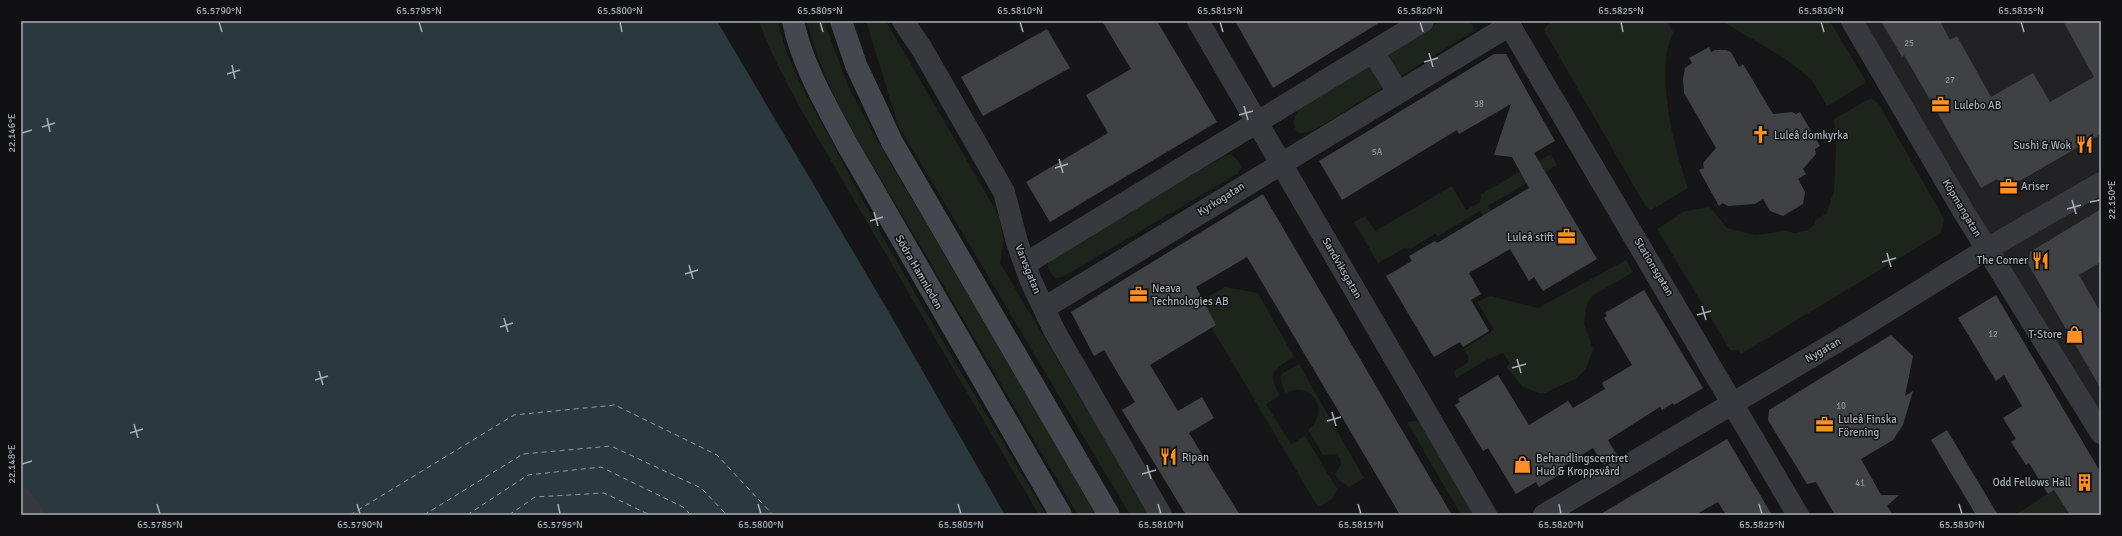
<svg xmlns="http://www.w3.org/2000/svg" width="2122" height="536" viewBox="0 0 2122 536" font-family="Signika,sans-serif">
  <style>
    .built { fill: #222225 }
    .green { fill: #1c241b }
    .water { fill: #2b393e }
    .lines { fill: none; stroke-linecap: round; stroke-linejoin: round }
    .ferry { stroke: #7aa6b8; stroke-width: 1; stroke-dasharray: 5 4; stroke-linecap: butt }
    .building { fill: #404145 }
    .street { stroke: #37393e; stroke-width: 22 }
    .secondary { stroke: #44484e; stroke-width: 22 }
    .ticks { fill: none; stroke: #a7b0b9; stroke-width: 1.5 }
    .labels { text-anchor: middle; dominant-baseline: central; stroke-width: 3; stroke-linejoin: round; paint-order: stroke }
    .number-label { font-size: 9px; fill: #8d949c }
    .poi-label { font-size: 11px; fill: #a7b0b9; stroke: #111113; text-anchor: start }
    .street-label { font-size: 11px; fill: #a7b0b9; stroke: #111113 }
    .neatline { fill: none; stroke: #a7b0b9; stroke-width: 1.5 }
    .ticks-label { font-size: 10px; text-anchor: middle; fill: #a7b0b9 }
  </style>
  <rect width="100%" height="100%" fill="#161618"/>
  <!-- built -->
  <polygon class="built" points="1852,21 2101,21 2101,431"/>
  <!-- green -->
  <g class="green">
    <path d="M759,21h19c9,44 33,82 54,121 65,127 142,250 214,373h-7l-236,-402c-16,-30 -33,-59 -44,-92z"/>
    <path d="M807,21h17l25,67 24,45 224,382h-19c-57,-96 -113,-193 -169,-289 -38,-65 -84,-131 -102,-205z"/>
    <polygon points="866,21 886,21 998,214 1004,240 1000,263 1150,515 1130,515 898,125"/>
    <path d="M1441,21h29l5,9 -161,100 -10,3 -7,-1c-6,-10 -3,-15 2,-23z"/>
    <path d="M1554,21h113l6,11c-2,8 -7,18 -7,26 -3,45 8,88 22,130l-37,22 -5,-3 -102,-177 3,-5z"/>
    <polygon points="1722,21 1830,21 1864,78 1865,83 1827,106 1811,79 1784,58"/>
    <polygon points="1871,98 1879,104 1944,219 1941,233 1741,354 1739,350 1730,350 1657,229 1685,211 1710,207 1727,228 1755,235 1785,231 1795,233 1808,230 1814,225 1816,219 1826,214 1834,191 1836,148 1834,119"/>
    <path d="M1228,154c8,3 10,5 13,14l-4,6 -174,103 -8,1c-6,-7 -8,-10 -7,-19z"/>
    <polygon points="1551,154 1557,165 1488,206 1499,226 1492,230 1480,211 1438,236 1435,234 1410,249 1405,248 1378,263 1354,222 1365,216 1375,231 1452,186 1466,210 1480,202 1481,194"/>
    <polygon points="1626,260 1633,272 1592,296 1587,304 1584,324 1593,349 1586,369 1575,379 1545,393 1538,393 1522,386 1506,367 1510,364 1503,353 1486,360 1456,378 1454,371 1467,363 1469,358 1464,349 1494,330 1477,302 1490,296 1538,308"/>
    <path d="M1225,287l33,6 36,64c-20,12 -28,16 -14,38l-14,9 25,40 14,-8 32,53 -5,10 -14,8 -121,-204z"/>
    <path d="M1299,364l65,114 -15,9 -10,-7 -4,-6 6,-9 -1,-7 -5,-4 -12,1 -15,-25c23,-19 5,-50 -23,-37l-5,-16 3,-4z"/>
    <polygon points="1415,421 1419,422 1474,515 1461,515 1407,422"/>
    <polygon points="2054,490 2070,515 2015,515"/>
  </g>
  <!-- water -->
  <polygon class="water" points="21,21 717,21 887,309 1005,515 21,515"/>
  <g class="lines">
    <!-- ferry -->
    <g class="ferry">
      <polyline points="350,515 514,415 615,405 717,455 773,515"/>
      <polyline points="424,515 523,454 611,446 701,488 727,515"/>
      <polyline points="467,515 528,475 601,467 683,507 691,515"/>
      <polyline points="509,515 535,497 604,493 650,515"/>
    </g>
  </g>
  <!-- building -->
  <g class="building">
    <polygon points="1102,21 1157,21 1217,122 1050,222 1026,182 1108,133 1086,95 1131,69"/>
    <polygon points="1235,21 1382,21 1273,88"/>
    <polygon points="1881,21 1940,21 1950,40 1957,36 1991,97 2033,73 2050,102 2094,77 2063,21 2101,21 2101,134 2004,190 1997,179 1981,188 1904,55 1902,57"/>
    <polygon points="1047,29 1070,68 983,116 961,77"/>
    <polygon points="1709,47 1711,52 1715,50 1726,50 1731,52 1739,67 1743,64 1773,114 1792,112 1796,114 1800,112 1820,146 1815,149 1816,154 1803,169 1806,174 1798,179 1805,192 1803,204 1783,216 1770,211 1763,199 1755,204 1728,206 1723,203 1719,206 1699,170 1704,168 1703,163 1716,148 1684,93 1683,79 1685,68 1692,63 1689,58"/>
    <polygon points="1494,54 1506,54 1555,141 1534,153 1597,259 1543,291 1534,277 1529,281 1510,249 1469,273 1481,294 1471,300 1489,331 1463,347 1460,342 1434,357 1386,276 1412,261 1409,256 1435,241 1437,243 1529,188 1512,157 1494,155 1511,104 1459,134 1457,130 1342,200 1319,161"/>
    <polygon points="1263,194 1452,515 1400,515 1247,257 1196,287 1216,325 1150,365 1178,411 1202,397 1214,418 1189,433 1240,515 1186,515 1122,410 1135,402 1104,350 1094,356 1071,312"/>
    <polygon points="2101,209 2101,262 2079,275 2101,313 2101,389 2028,264 2030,252"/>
    <polygon points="1644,290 1703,388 1674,405 1673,403 1662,410 1660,407 1608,440 1618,457 1604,465 1593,448 1556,471 1559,475 1539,487 1536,482 1516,494 1488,448 1483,451 1455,405 1460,402 1458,399 1498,375 1529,425 1568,401 1573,408 1605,389 1602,383 1632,365 1604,318 1607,316 1605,313"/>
    <polygon points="1996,295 2101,473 2101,515 2070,515 2054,490 2048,494 2029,463 2026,465 2011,442 2016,439 2003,418 2022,406 2004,375 1996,381 1958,318"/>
    <polygon points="1891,335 1913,356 1905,396 1913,391 1903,425 1893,440 1861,459 1881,495 1899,495 1887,506 1893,515 1835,515 1816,482 1807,484 1768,420 1769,410"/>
    <polygon points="1947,430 1998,515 1976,515 1931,440"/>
    <polygon points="1727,439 1772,515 1726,515 1718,502 1695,515 1599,515"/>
  </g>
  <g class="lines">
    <!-- street -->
    <g class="street">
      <polyline points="903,21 922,49 1004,192 1017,242 1030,279 1055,332 1161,515"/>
      <polyline points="1198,21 1486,515"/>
      <polyline points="1507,21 1798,515"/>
      <polyline points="1852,21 1962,209 2101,433"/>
      <polyline points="1373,52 1398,92"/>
      <polyline points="1025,264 1423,21"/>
      <polyline points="1044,308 1510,25"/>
      <polyline points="21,498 33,515"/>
      <polyline points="1544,515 1855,331 1987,249 2101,183"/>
    </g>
    <!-- secondary -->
    <g class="secondary">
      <path d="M793,21c9,44 34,86 55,125l213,369"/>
      <polyline points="841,21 856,65 892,142 1109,515"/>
    </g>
  </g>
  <!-- ticks -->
  <path class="ticks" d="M219,22l3,10M419,22l3,10M620,22l2,10M820,22l3,10M1020,22l3,10M1220,22l3,10M1420,22l3,10M1621,22l2,10M1821,22l3,10M2021,22l3,10M1429,53l4,14M1424,62l14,-4M232,65l3,14M227,74l13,-4M1244,106l4,14M1239,115l14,-4M47,118l3,14M42,127l13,-4M22,133l10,-3M1059,159l4,14M1055,168l13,-4M2072,200l4,14M2090,202l10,-2M2067,209l14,-4M874,212l4,14M870,221l13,-4M1887,253l4,14M1882,262l14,-4M689,265l4,14M685,274l13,-4M1702,306l4,14M1697,315l14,-4M504,318l4,14M500,327l13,-4M1517,359l4,14M1512,368l14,-4M319,371l4,14M315,380l13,-4M1332,412l4,14M1327,421l14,-4M134,424l4,14M130,433l13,-4M22,464l10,-3M1147,465l4,14M1142,474l14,-4M157,504l3,10M357,504l3,10M558,504l2,10M758,504l3,10M958,504l3,10M1158,504l3,10M1358,504l3,10M1559,504l2,10M1759,504l3,10M1959,504l3,10"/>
  <!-- icons -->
  <defs>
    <symbol id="office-bare" viewBox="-9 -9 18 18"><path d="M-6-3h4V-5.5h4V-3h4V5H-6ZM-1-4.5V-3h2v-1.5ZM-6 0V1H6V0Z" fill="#ff9027" stroke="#111113" stroke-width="2.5" paint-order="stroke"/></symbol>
    <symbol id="church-bare" viewBox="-9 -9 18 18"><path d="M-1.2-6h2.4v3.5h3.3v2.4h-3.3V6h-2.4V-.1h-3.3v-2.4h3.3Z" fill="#ff9027" stroke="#111113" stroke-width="2.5" paint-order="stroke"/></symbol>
    <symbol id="restaurant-bare" viewBox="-9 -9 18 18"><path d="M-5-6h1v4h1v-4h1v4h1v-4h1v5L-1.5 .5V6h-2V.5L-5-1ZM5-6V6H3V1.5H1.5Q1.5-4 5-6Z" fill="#ff9027" stroke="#111113" stroke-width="2.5" paint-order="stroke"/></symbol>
    <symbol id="shop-bare" viewBox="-9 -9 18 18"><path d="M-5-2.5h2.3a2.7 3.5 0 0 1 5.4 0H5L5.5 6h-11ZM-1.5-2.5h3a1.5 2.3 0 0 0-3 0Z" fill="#ff9027" stroke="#111113" stroke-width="2.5" paint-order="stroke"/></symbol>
    <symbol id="building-bare" viewBox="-9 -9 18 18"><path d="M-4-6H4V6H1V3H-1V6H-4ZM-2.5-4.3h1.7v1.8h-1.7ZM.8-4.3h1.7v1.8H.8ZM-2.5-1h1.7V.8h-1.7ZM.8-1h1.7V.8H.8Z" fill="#ff9027" stroke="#111113" stroke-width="2.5" paint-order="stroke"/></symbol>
  </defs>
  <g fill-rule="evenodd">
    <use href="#office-bare" x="1928" y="92" width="25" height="25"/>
    <use href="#church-bare" x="1748" y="122" width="25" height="25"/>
    <use href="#restaurant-bare" x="2072" y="132" width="25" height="25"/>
    <use href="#office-bare" x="1996" y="174" width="25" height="25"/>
    <use href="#office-bare" x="1554" y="224" width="25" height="25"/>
    <use href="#restaurant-bare" x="2028" y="248" width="25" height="25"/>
    <use href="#office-bare" x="1126" y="282" width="25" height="25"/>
    <use href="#shop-bare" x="2062" y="322" width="25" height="25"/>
    <use href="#office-bare" x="1812" y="412" width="25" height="25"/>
    <use href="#restaurant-bare" x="1156" y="444" width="25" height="25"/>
    <use href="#shop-bare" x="1510" y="452" width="25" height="25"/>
    <use href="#building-bare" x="2072" y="470" width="25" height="25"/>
  </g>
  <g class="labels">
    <!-- number labels -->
    <g class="number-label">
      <text x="1909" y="43">25</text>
      <text x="1950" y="80">27</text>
      <text x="1479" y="104">38</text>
      <text x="1377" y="152">5A</text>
      <text x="1993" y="334">12</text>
      <text x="1841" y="406">10</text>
      <text x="1860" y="483">41</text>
    </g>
    <!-- poi labels -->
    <g class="poi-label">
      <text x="1954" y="105">Lulebo AB</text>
      <text x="1774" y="135">Luleå domkyrka</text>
      <text x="2071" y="145" text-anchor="end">Sushi &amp; Wok</text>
      <text x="2021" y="186">Ariser</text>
      <text x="1554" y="237" text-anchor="end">Luleå stift</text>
      <text x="2028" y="260" text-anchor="end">The Corner</text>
      <text x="1152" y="288">Neava<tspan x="1152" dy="13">Technologies AB</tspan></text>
      <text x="2062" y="334" text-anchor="end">T-Store</text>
      <text x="1838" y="419">Luleå Finska<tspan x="1838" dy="13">Förening</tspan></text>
      <text x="1182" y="457">Ripan</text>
      <text x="1536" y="458">Behandlingscentret<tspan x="1536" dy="13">Hud &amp; Kroppsvård</tspan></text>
      <text x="2071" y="482" text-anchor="end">Odd Fellows Hall</text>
    </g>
    <!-- street labels -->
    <g class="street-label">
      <text transform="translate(1221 199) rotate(-32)">Kyrkogatan</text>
      <text transform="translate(1962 208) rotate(59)">Köpmangatan</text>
      <text transform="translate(1654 267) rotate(59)">Stationsgatan</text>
      <text transform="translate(1342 268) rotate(60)">Sandviksgatan</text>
      <text transform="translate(1028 269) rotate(68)">Varvsgatan</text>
      <text transform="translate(919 272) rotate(60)">Södra Hamnleden</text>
      <text transform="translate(1823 350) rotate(-30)">Nygatan</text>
    </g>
  </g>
  <!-- border -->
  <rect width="2122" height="536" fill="none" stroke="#111113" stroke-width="44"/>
  <rect x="22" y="22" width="2078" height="492" class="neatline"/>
  <g class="ticks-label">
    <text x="219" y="14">65.5790°N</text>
    <text x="419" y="14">65.5795°N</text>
    <text x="620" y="14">65.5800°N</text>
    <text x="820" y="14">65.5805°N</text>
    <text x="1020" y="14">65.5810°N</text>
    <text x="1220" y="14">65.5815°N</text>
    <text x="1420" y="14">65.5820°N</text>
    <text x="1621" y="14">65.5825°N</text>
    <text x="1821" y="14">65.5830°N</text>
    <text x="2021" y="14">65.5835°N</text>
    <text transform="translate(11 133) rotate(-90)" y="4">22.146°E</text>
    <text transform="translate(2111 200) rotate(-90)" y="4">22.150°E</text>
    <text transform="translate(11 464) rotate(-90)" y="4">22.148°E</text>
    <text x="160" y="528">65.5785°N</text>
    <text x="360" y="528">65.5790°N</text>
    <text x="560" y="528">65.5795°N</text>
    <text x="761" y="528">65.5800°N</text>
    <text x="961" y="528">65.5805°N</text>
    <text x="1161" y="528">65.5810°N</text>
    <text x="1361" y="528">65.5815°N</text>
    <text x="1561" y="528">65.5820°N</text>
    <text x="1762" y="528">65.5825°N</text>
    <text x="1962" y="528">65.5830°N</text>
  </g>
</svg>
